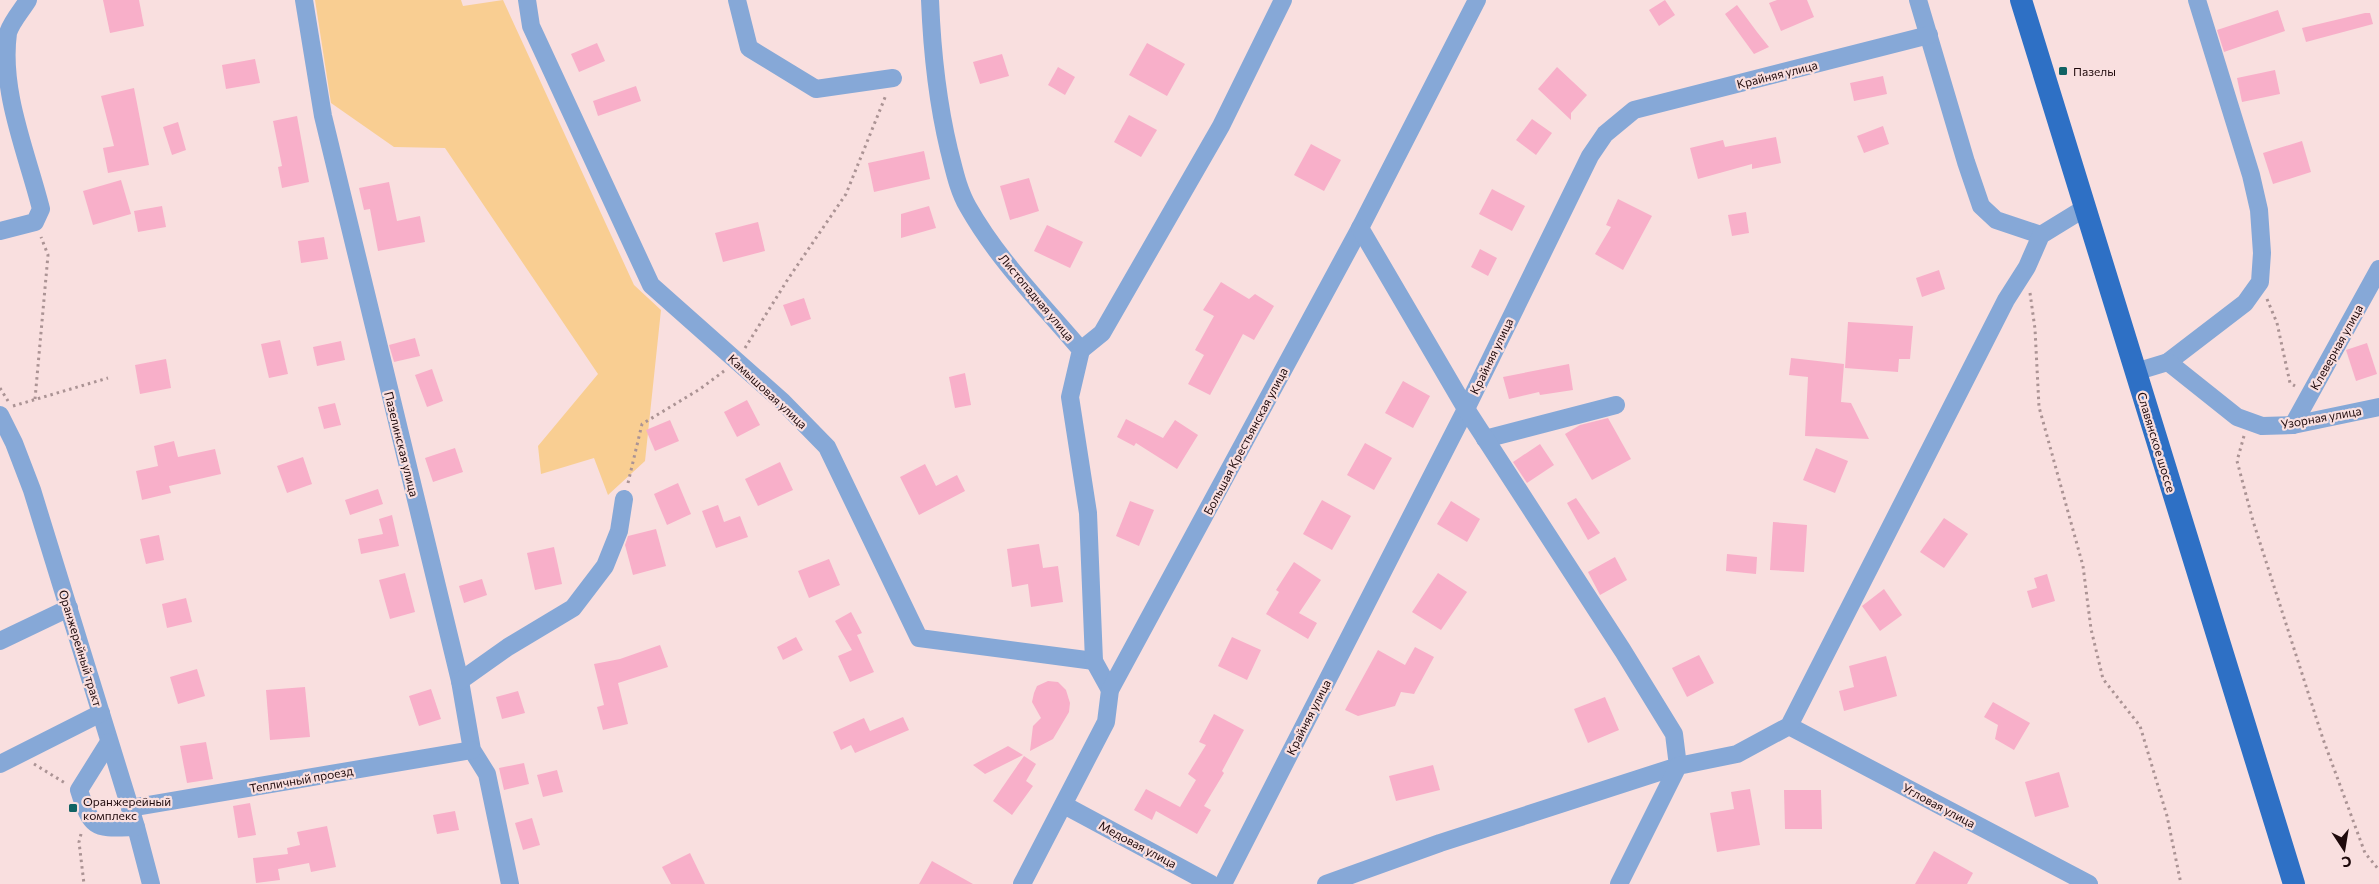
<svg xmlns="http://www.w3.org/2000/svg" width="2379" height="884" viewBox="0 0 2379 884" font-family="Commissioner,sans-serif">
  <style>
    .green { fill: #f9ce92 }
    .building { fill: #f8afc9 }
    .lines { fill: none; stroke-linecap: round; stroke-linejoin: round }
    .path { stroke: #ab9394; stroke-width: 3; stroke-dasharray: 2.5 4; stroke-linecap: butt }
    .minor { stroke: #86a8d7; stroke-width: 18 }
    .major { stroke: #2e70c5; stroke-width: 22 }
    .poi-dot { fill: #106263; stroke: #f9dfdf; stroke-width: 2 }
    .labels { text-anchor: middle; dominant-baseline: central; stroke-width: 4.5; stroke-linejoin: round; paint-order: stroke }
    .poi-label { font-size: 12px; fill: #1f0a0c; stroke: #f9dfdf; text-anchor: start }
    .street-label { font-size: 12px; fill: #1f0a0c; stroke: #f9dfdf }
  </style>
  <rect width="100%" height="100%" fill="#f9dfdf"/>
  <!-- green -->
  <polygon class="green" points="315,0 461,0 463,6 503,0 634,285 661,310 645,461 608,495 594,458 541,474 538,446 598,374 445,148 394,147 331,103"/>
  <!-- building -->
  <g class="building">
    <polygon points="103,0 139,0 144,26 110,33"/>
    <polygon points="1665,0 1675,15 1659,26 1649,10"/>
    <polygon points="1777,0 1807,0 1814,17 1781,31 1769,3"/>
    <polygon points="1737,5 1757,32 1769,47 1754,54 1725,14"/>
    <polygon points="2278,10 2285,31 2224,52 2217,30"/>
    <polygon points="2365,13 2370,13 2373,24 2306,42 2302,28"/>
    <polygon points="597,43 605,61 579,72 571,54"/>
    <polygon points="1147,43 1185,64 1167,96 1129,75"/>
    <polygon points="1002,54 1009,76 980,84 973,62"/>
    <polygon points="255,59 260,83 226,89 222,65"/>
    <polygon points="1058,67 1075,77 1065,95 1048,85"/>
    <polygon points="1557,67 1587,95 1571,113 1571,120 1538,89"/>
    <polygon points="2275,70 2280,94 2242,102 2237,78"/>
    <polygon points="1883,76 1887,94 1854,101 1850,83"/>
    <polygon points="636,86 641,101 598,116 593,101"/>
    <polygon points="134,88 149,165 108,173 103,148 114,146 101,96"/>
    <polygon points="1129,115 1157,130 1141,157 1114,142"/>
    <polygon points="297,116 309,182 282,188 278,167 282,166 273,121"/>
    <polygon points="1532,119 1552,133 1536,155 1516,140"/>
    <polygon points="178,122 186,150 172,155 163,127"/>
    <polygon points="1883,126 1889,144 1864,153 1857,136"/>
    <polygon points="1776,137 1781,163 1752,169 1752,164 1698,179 1690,148 1723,140 1725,147"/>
    <polygon points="2302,141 2311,172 2273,184 2263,153"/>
    <polygon points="1311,144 1341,160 1324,191 1294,175"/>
    <polygon points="924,151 930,179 874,192 868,163"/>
    <polygon points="1029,178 1039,211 1010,220 1000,186"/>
    <polygon points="121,180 131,214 93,225 83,191"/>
    <polygon points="389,182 397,221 420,216 425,242 378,251 370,209 364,210 359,188"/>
    <polygon points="1492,189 1525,206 1512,231 1479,214"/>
    <polygon points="1618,199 1652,216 1623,270 1595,254 1611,227 1606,225"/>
    <polygon points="162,206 166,227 138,232 134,211"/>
    <polygon points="929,206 936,228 901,238 901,214"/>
    <polygon points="1746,212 1749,233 1732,236 1728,215"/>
    <polygon points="758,222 765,251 723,262 715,233"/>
    <polygon points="1047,225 1083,242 1070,268 1034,251"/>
    <polygon points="324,237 328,259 301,263 298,241"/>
    <polygon points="1480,249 1497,258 1488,276 1471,267"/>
    <polygon points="1939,270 1945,289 1922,297 1916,278"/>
    <polygon points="1221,282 1249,299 1255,294 1274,306 1254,340 1243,334 1210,395 1188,384 1204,355 1195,350 1214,316 1203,310"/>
    <polygon points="804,298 811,319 791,326 783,305"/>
    <polygon points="1848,322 1913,326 1910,359 1899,359 1898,372 1845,368"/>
    <polygon points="415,338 420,356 394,362 389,345"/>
    <polygon points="280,340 288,374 269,378 261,344"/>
    <polygon points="341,341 345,360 317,366 313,347"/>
    <polygon points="2367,343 2377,374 2356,381 2346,350"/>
    <polygon points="1791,358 1844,364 1841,402 1851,403 1869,439 1805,436 1808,377 1789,375"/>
    <polygon points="166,359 171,388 140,394 135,365"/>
    <polygon points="1569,364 1573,390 1540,395 1539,392 1509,399 1503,377"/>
    <polygon points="432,369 443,401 427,407 415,375"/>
    <polygon points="965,373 971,405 955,408 949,377"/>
    <polygon points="1403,381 1430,396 1413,428 1385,413"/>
    <polygon points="747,400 760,425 737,437 724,412"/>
    <polygon points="335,403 341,425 324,429 318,407"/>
    <polygon points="1608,418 1631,459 1592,480 1565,434 1580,425"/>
    <polygon points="1126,419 1163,438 1175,420 1198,435 1177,469 1136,443 1134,446 1117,437"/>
    <polygon points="670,420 679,441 655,451 646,430"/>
    <polygon points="174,441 178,457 215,449 221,474 169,486 171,493 142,500 136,471 158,466 154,446"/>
    <polygon points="1365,443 1392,458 1374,490 1347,475"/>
    <polygon points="1540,444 1554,465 1527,483 1513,462"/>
    <polygon points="455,448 463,472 433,482 425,458"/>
    <polygon points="1816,448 1848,461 1835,493 1803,480"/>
    <polygon points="303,457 312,484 287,493 277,466"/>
    <polygon points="780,462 793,490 758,506 745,479"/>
    <polygon points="925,464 936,486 957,475 965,491 919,515 900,477"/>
    <polygon points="678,483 691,514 667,525 654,494"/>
    <polygon points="378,489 383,504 350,515 345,500"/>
    <polygon points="1576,498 1600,533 1588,540 1567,503"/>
    <polygon points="1322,500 1351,516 1332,550 1303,534"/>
    <polygon points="1130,501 1154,510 1139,546 1116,536"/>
    <polygon points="1451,501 1480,519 1467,542 1437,524"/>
    <polygon points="718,505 724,522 740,516 748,537 716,548 702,511"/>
    <polygon points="392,515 399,546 361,554 358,539 383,534 379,519"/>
    <polygon points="1944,518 1968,534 1944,568 1920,552"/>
    <polygon points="1773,522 1807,525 1804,572 1770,570"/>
    <polygon points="656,529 666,566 633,575 625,545 628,536"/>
    <polygon points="159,535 164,560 146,564 140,539"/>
    <polygon points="1039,544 1043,568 1058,566 1063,602 1031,607 1028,584 1012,587 1007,549"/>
    <polygon points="554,547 562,584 535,590 527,553"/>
    <polygon points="1727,554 1757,557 1756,574 1726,571"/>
    <polygon points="1615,557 1627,580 1600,595 1588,572"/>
    <polygon points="829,559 840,585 809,598 798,571"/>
    <polygon points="1294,562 1321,580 1299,613 1317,623 1308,639 1266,614 1279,592 1276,590"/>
    <polygon points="405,573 415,612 390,619 379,580"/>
    <polygon points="1438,573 1467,592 1441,630 1412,612"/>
    <polygon points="2047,574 2055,601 2032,608 2027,591 2037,588 2034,578"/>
    <polygon points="482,579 487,595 464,603 459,586"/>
    <polygon points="1884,589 1902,615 1880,631 1862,606"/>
    <polygon points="186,598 192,622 167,628 162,604"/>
    <polygon points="851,612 862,633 857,635 874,672 850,682 838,656 852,650 835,621"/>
    <polygon points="796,637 803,650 783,660 777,647"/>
    <polygon points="1232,637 1261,650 1247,680 1218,666"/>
    <polygon points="660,645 668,667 618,683 628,724 603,730 597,707 604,705 594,664 620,659"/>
    <polygon points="1415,647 1434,657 1414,694 1401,692 1395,706 1358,716 1345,710 1378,650 1405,665"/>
    <polygon points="1699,655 1714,683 1687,697 1672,668"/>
    <polygon points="1886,656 1897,696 1844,711 1839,691 1854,687 1849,666"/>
    <polygon points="197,669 205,696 178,704 170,677"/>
    <polygon points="1048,681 1058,682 1066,690 1070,703 1069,712 1053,739 1030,751 1033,726 1041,718 1032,702 1034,693 1037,686"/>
    <polygon points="305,687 310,737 270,740 266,690"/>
    <polygon points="431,689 441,719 419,726 409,696"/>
    <polygon points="518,691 525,713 502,719 496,697"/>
    <polygon points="1605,697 1619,730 1588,743 1574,709"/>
    <polygon points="1993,702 2030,723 2014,750 1995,739 1998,725 1984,717"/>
    <polygon points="1214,714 1244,730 1222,771 1224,773 1204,806 1211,810 1197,834 1156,811 1152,820 1134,810 1146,789 1180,807 1196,780 1188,774 1206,745 1199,742"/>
    <polygon points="903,717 909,730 855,753 851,745 841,750 833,732 864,718 870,731"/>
    <polygon points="206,742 213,779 187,783 180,746"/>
    <polygon points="1008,746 1023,755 985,774 973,765"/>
    <polygon points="1024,756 1036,764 1026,781 1033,786 1012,815 993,801"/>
    <polygon points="524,763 529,784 504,790 499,768"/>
    <polygon points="1433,765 1440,790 1396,801 1389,776"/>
    <polygon points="557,770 563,792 543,797 537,775"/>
    <polygon points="2059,772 2069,807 2035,817 2025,782"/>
    <polygon points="1750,789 1760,845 1717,852 1710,813 1734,809 1731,792"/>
    <polygon points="1784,790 1821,790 1822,829 1785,829"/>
    <polygon points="250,803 256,835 238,838 233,806"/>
    <polygon points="455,811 459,830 437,834 433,815"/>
    <polygon points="532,818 540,845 523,850 515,823"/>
    <polygon points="327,826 336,867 311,872 309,863 278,869 280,880 256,883 253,858 288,854 287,848 300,845 297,832"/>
    <polygon points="1934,851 1973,873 1967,884 1915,884"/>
    <polygon points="690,853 705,884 671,884 662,867"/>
    <polygon points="932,861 973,884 919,884"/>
  </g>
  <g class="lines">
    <!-- path -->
    <g class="path">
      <polyline points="2030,293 2035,329 2039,407 2083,566 2091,629 2103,679 2140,726 2167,816 2181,884"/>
      <polyline points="2267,299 2277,323 2290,383 2295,386"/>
      <polyline points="745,348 788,279 846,194 886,95"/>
      <polyline points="0,388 8,401"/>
      <polyline points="35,399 48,255 41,237"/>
      <polyline points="13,406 108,378"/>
      <polyline points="2244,436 2237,461 2253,521 2323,739 2365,853 2379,870"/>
      <polyline points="628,483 642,424 700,389 724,371"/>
      <polyline points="34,764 65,783"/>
      <polyline points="81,834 79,842 84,884"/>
    </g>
    <!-- minor -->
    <g class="minor">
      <polyline points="304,0 323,116 460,681 472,750 487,774 510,884"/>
      <polyline points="527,0 531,26 651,285 783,402 827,447 919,638 1094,661"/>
      <polyline points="737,0 749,48 816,89 893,78"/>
      <path d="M930,0c2,51 7,100 19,150 5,19 9,40 19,57 30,53 74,97 113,143l-11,47 18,116 6,148 16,29"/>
      <polyline points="1918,0 1966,162 1981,206 1996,220 2041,235"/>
      <path d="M0,231l35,-9 6,-13c-14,-56 -41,-117 -33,-176 3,-11 14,-23 20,-33"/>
      <polyline points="1081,350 1102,333 1221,126 1283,0"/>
      <polyline points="2168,362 2245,303 2260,282 2262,253 2259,210 2251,175 2197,0"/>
      <polyline points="2135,372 2168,362 2237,417 2262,426 2293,425 2379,407"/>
      <polyline points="0,415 14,443 32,490 136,827 151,884"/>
      <polyline points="2293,425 2379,269"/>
      <polyline points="1485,439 1616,405"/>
      <polyline points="0,641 69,608"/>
      <polyline points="460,681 508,647 573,608 605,566 619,531 624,499"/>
      <polyline points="1789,726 2089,884"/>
      <path d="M109,742l-30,48c13,41 16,38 57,37"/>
      <polyline points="0,764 101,713"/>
      <polyline points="1064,805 1211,884"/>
      <polyline points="130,808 472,750"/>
      <polyline points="1022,884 1106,722 1110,690 1360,228 1477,0"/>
      <polyline points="1223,884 1466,409 1590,156 1605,134 1634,110 1929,35"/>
      <polyline points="1326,884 1440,843 1678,766 1674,734 1623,651 1466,409 1360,228"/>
      <polyline points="1619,884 1678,766 1737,754 1789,726 2006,300 2027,267 2041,235 2085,208"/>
    </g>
    <!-- major -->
    <polyline class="major" points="2021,0 2294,884"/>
  </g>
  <!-- markers -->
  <g class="poi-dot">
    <rect x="2058" y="66" width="10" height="10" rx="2.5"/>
    <rect x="68" y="803" width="10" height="10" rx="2.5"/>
  </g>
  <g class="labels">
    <!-- poi labels -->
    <g class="poi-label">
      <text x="2073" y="71">Пазелы</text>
      <text x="83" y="801">Оранжерейный<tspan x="83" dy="14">комплекс</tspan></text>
    </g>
    <!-- street labels -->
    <g class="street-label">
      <text transform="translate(1777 74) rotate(-14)">Крайняя улица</text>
      <text transform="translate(1037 297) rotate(50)">Листопадная улица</text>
      <text transform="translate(2336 347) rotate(-61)">Клеверная улица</text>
      <text transform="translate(1491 356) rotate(-64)">Крайняя улица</text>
      <text transform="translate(768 391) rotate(43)">Камышовая улица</text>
      <text transform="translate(2321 417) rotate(-10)">Узорная улица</text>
      <text transform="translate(1245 441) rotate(-62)">Большая Крестьянская улица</text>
      <text transform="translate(2157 442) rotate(73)">Славянское шоссе</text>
      <text transform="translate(402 444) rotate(76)">Пазелинская улица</text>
      <text transform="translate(81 648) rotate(73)">Оранжерейный тракт</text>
      <text transform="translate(1308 717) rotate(-63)">Крайняя улица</text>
      <text transform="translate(301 779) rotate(-10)">Тепличный проезд</text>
      <text transform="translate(1939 805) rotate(28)">Угловая улица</text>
      <text transform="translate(1138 844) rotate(28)">Медовая улица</text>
    </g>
  </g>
  <!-- north arrow -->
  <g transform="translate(2344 849) rotate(168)" stroke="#f9dfdf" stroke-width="4" paint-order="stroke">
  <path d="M0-4L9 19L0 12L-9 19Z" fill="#1f0a0c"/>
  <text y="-8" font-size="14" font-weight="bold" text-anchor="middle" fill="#1f0a0c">С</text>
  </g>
</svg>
